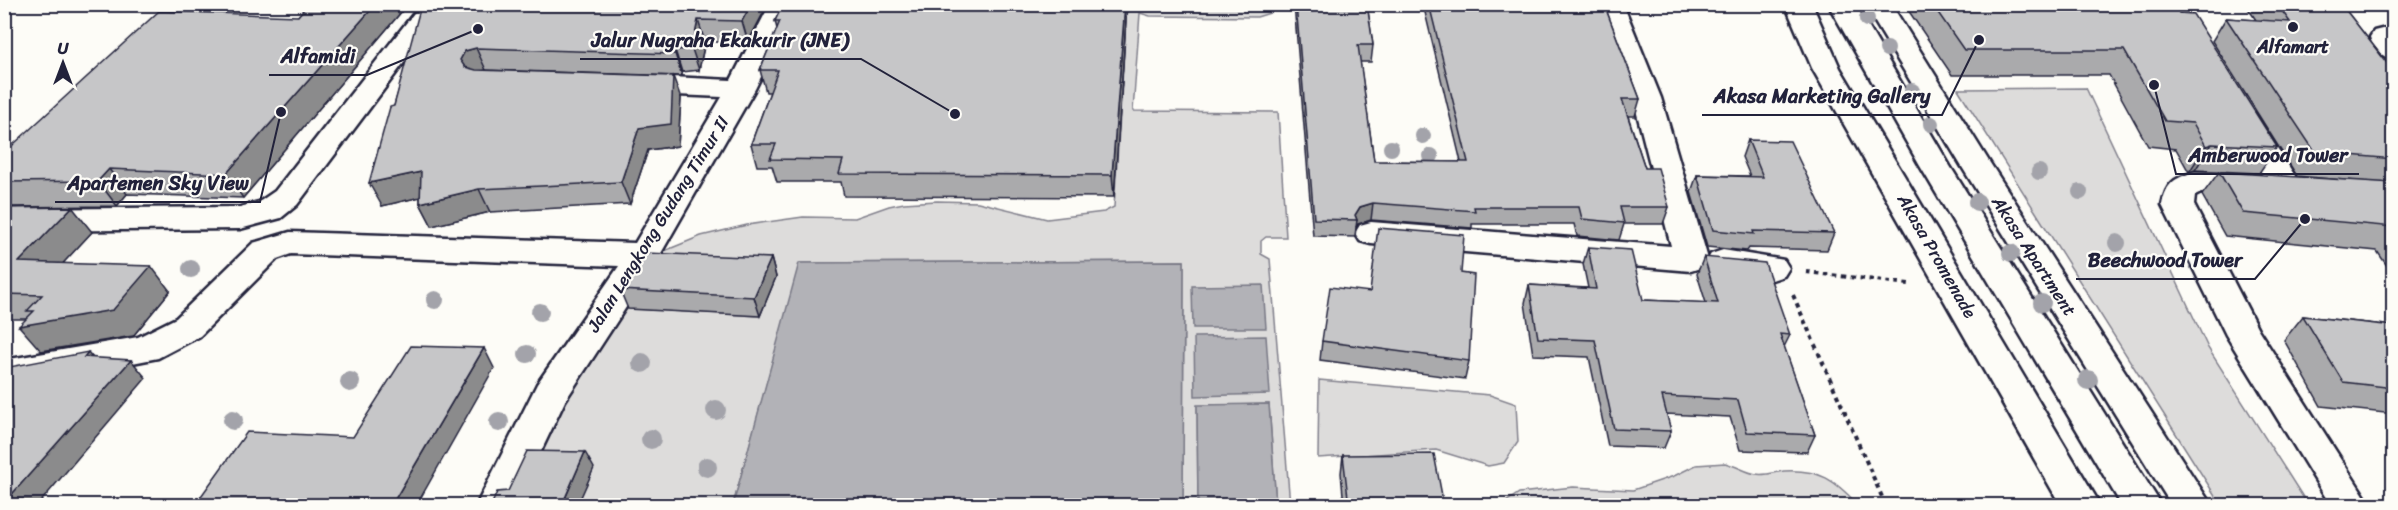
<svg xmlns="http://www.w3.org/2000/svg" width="2398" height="510" viewBox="0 0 2398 510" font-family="Sriracha,sans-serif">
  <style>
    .green { fill: #dddcdb; stroke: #807f8b; stroke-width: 1.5 }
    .water { fill: #b2b2b7; stroke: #787885; stroke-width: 1.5 }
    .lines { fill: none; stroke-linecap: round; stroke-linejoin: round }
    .minor-casing { stroke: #22223b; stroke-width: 5 }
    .path { stroke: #22223b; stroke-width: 4; stroke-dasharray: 4.5 4.5; stroke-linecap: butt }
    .minor { fill: #fdfcf7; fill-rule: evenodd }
    .tree { fill: #a3a3aa }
    .wall { fill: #aaaaac; stroke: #22223b; stroke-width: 1.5 }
    .shaded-wall { fill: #8b8b8c; stroke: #22223b; stroke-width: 1.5 }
    .building { fill: #c6c6c8; stroke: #22223b; stroke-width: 1.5 }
    .poi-dot { fill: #22223b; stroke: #fdfcf7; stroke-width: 2 }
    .labels { text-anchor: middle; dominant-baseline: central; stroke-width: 4.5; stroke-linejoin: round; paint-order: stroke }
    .poi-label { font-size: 18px; font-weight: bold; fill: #22223b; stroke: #fdfcf7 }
    .street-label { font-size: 18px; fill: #22223b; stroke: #fdfcf7 }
    .leader { fill: none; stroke: #22223b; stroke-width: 2 }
    .callout-dot { fill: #22223b; stroke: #fdfcf7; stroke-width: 2 }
    .callout-label { font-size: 20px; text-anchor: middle; font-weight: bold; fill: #22223b; stroke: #fdfcf7; stroke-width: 4.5; stroke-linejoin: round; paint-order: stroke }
  </style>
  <rect width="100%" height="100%" fill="#fdfcf7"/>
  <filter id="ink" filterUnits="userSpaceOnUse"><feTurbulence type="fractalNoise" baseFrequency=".0167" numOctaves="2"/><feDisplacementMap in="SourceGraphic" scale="12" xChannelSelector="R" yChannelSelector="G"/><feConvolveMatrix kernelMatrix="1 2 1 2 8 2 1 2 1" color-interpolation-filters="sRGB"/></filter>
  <g filter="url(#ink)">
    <!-- green -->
    <g class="green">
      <polygon points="1127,5 1269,5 1270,13 1257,17 1150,16 1140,13 1133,111 1278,112 1286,237 1266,237 1261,241 1261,254 1270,259 1290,505 1226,505 1276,505 1269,404 1197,406 1198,505 1183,505 1184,261 800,263 733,505 484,506 620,308 760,316 657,254 701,236 747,225 803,217 855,218 889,206 904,203 937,201 978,202 1047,219 1104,212 1114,207"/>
      <polygon points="2086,88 2208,348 2308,505 2221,505 1958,89"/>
      <polygon points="1319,380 1490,395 1516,404 1518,442 1504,463 1488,466 1436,450 1318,458"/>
      <path d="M1725,463c12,3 22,10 31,11 8,2 20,-2 28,-3 36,-2 51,9 74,34l-354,1 -1,-2 16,-11 54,-6 60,3 41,-14 22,-11z"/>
    </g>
    <!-- water -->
    <g class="water">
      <polygon points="1184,261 1183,505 733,505 799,263"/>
      <polygon points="1263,285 1266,328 1193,328 1192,286"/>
      <polygon points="1266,336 1270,394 1195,396 1194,337"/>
      <polygon points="1269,404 1276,505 1198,505 1197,405"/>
    </g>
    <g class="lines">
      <defs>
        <g id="minor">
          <polygon points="421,4 448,4 297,205 281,218 240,229 4,231 4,209 240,207 259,202 275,191"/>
          <polygon points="770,4 797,4 755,89 660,255 565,401 515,506 476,506 537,384 619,266 291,254 277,259 200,336 158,358 4,388 4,360 138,337 176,318 253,243 290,232 635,243 722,97 631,93 621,90 617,84 621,78 631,75 731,80"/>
          <polygon points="1596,4 1623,4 1661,98 1708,259 1703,267 1691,271 1371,244 1360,241 1355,233 1360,225 1371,222 1671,246 1633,98"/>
          <polygon points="1785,4 1812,4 1840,68 2101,506 2061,506 1812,68"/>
          <polygon points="1828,4 1855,4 1950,166 2162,506 2122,506 1920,166"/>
          <polygon points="1864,4 1891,4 1990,163 2212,506 2172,506 1962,167"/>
          <path d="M2394,26v34c-12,-3 -21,-11 -24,-23l4,-6z"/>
          <path d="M2245,111l10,2 47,74 -5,7 -11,3 -85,-4 -6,3 -1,9 64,124 113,177h-40l-105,-171 -64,-130c4,-22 12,-27 33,-33l68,3 -33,-55 5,-7z"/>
          <polygon points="1723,250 1784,260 1789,268 1784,276 1772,280 1711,270 1706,262 1711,254"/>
        </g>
      </defs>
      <!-- minor casing -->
      <use href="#minor" class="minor-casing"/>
      <!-- path -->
      <g class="path">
        <polyline points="1806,272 1909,284"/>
        <polyline points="1793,295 1886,506"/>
      </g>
      <!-- minor -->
      <use href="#minor" class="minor"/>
    </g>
    <!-- trees -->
    <g class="tree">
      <circle cx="1867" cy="19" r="8"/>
      <circle cx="1887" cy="49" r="8"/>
      <circle cx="1912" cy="91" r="8"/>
      <circle cx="1931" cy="124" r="8"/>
      <circle cx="1423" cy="136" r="8"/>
      <circle cx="1391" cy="148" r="8"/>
      <circle cx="1431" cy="156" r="8"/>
      <circle cx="2039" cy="172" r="8"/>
      <circle cx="2080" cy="192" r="8"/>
      <circle cx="1977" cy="202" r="9"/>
      <circle cx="2117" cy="243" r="9"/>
      <circle cx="2011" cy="253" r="9"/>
      <circle cx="191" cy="269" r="9"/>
      <circle cx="435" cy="300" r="9"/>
      <circle cx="2042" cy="303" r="9"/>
      <circle cx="540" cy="312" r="9"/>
      <circle cx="527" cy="354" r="9"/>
      <circle cx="642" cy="363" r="10"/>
      <circle cx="2088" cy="380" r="10"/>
      <circle cx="350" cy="382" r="10"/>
      <circle cx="716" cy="410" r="10"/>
      <circle cx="233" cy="420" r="10"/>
      <circle cx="499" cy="422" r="10"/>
      <circle cx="651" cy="439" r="10"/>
      <circle cx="707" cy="467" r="10"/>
    </g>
    <!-- wall -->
    <g class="wall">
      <polygon points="308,4 408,4 243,198 127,194 117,206 4,207 4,153 298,16"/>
      <polygon points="424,4 768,4 748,42 705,42 699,70 682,72 682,76 484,70 681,98 678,146 648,150 630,204 490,212 432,226 420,203 420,197 382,206 394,106"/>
      <polygon points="783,4 1127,4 1114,197 844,196 841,182 777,182 772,166 757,166 751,144 770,92 766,92 760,70 777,29 775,21"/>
      <polygon points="1294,4 1367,4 1373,45 1371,62 1360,62 1374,161 1461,162 1423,4 1604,4 1640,99 1635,116 1628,116 1645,168 1669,207 1663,224 1624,224 1619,240 1577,236 1574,224 1472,224 1472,228 1371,220 1358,224 1356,227 1355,237 1313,236"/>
      <polygon points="1904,4 2174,4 2277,147 2259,173 2195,170 2189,172 2176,149 2148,146 2109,75 1952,75"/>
      <polygon points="2245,4 2341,4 2394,72 2394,276 2377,251 2225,236 2202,195 2219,172 2368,182 2297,176 2212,41 2226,18 2256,20"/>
      <polygon points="1748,140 1834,233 1827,250 1749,248 1747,251 1707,247 1691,192 1697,175 1750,176 1742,157"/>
      <polygon points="4,208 92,232 63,263 170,291 133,336 41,351 26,319 4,319"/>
      <polygon points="1588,247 1643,300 1706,303 1697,274 1704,257 1790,335 1784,347 1815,435 1807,452 1740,450 1730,417 1666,414 1671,431 1664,448 1608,446 1589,357 1533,355 1525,303 1529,285 1588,288 1583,264"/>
      <polygon points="771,258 776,277 760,316 628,309 620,290"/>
      <polygon points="1370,292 1469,361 1465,379 1320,360 1322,341"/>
      <polygon points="2303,316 2394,326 2394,414 2321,406 2284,340"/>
      <polygon points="1343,455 1444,506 1344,506 1341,473"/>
    </g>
    <!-- shaded-wall -->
    <g class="shaded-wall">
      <polygon points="376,4 408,4 243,198 226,174"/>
      <polygon points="751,4 768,4 748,42 742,21"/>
      <polygon points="1125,4 1127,4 1114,197 1112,175"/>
      <polygon points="698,20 705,42 699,70 692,49"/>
      <polygon points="476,48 486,70 475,73 470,82 460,60 465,51"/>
      <polygon points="675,50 682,72 682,76 675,54"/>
      <polygon points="673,76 681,98 678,146 648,150 630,204 621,182 639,128"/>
      <polygon points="2212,144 2195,170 2189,172 2206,146"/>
      <polygon points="109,169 127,194 117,206 98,181"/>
      <polygon points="421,172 433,194 382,206 369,183"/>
      <polygon points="479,189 490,212 432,226 420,203"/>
      <polygon points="1373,203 1371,220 1358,224 1356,227 1357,220 1355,215 1360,207"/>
      <polygon points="72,207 92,232 41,287 19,262"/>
      <polygon points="771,258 776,277 760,316 754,297"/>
      <polygon points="151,266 170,291 133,336 41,351 19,326"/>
      <polygon points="484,348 494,368 416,506 391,506"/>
      <polygon points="88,352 104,371 84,357"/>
      <polygon points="131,360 146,378 37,506 4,506 4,503"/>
      <polygon points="585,452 594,468 577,506 562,506"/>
    </g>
    <!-- building -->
    <g class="building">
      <polygon points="308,4 376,4 226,174 109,169 98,181 4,182 4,153 159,11 298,16"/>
      <polygon points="424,4 751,4 742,21 698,20 692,49 675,50 675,54 476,48 465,51 460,60 465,67 476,70 673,76 671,124 639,128 621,182 479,189 420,203 421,172 369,183 390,107 394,106 420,9"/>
      <polygon points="783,4 1125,4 1112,175 839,174 843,160 770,159 776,144 751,144 778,70 760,70 780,21 775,21"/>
      <polygon points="1296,4 1367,4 1373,45 1358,45 1374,161 1468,162 1429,4 1604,4 1640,99 1622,99 1645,168 1658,168 1669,207 1620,207 1624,223 1582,219 1579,207 1474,207 1475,211 1373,203 1360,207 1355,215 1357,220 1314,219"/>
      <polygon points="1932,4 2174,4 2179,13 2193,14 2277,147 2212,144 2206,146 2193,123 2165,121 2124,50 1964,50"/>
      <polygon points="2277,4 2341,4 2394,72 2394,159 2315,152 2226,18 2290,22"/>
      <polygon points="1748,140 1790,141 1834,233 1753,231 1754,234 1713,230 1697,175 1763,177"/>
      <polygon points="2219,172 2394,183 2394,227 2243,213"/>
      <polygon points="72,207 19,262 151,266 113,310 19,326 34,311 27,311 42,295 4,294 4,208"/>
      <polygon points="1378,228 1464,235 1461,273 1474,275 1469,361 1322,341 1330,287 1370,292"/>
      <polygon points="1588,247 1631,250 1643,300 1718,303 1704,257 1765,263 1790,335 1780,334 1815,435 1747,432 1738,400 1662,396 1671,431 1614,429 1595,340 1538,338 1529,285 1596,289"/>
      <polygon points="645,253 771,258 754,297 620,290"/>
      <polygon points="2303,316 2394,326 2394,388 2343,382"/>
      <polygon points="411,346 484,348 391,506 194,506 247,432 353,437"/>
      <polygon points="88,352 84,357 131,360 4,503 4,368"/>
      <polygon points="527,451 585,452 562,505 491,506 497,492 508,491"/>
      <polygon points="1434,454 1444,506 1349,506 1343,455"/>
    </g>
  </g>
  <!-- markers -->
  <circle class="poi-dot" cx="2293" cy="27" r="6"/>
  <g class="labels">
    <!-- poi labels -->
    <g class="poi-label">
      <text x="2293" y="47">Alfamart</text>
    </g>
    <!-- street labels -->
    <g class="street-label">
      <text transform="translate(658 224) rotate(-58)">Jalan Lengkong Gudang Timur II</text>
      <text transform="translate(1937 256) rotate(60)">Akasa Promenade</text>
      <text transform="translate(2034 256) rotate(57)">Akasa Apartment</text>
    </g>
  </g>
  <!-- callouts -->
  <path class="leader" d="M955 114L861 59H580M478 29L367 75H269M1979 40L1942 115H1702M2154 85L2176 174H2359M281 112L260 202H55M2305 219L2255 279H2076"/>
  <g class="callout-dot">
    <circle cx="955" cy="114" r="6"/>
    <circle cx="478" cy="29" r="6"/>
    <circle cx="1979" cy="40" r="6"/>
    <circle cx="2154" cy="85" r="6"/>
    <circle cx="281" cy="112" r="6"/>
    <circle cx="2305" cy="219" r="6"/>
  </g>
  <g class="callout-label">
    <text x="720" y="47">Jalur Nugraha Ekakurir (JNE)</text>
    <text x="318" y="63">Alfamidi</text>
    <text x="1822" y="103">Akasa Marketing Gallery</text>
    <text x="2268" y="162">Amberwood Tower</text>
    <text x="158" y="190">Apartemen Sky View</text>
    <text x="2165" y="267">Beechwood Tower</text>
  </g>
  <!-- margin -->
  <rect width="2398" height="510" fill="none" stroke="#fdfcf7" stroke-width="24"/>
  <rect x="12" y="12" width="2374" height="486" fill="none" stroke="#22223b" stroke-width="2" filter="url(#ink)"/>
  <!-- north arrow -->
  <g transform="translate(63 63)" stroke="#fdfcf7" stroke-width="4.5" paint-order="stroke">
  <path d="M0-4.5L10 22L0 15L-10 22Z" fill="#22223b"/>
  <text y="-9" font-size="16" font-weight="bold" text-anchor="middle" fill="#22223b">U</text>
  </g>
</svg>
